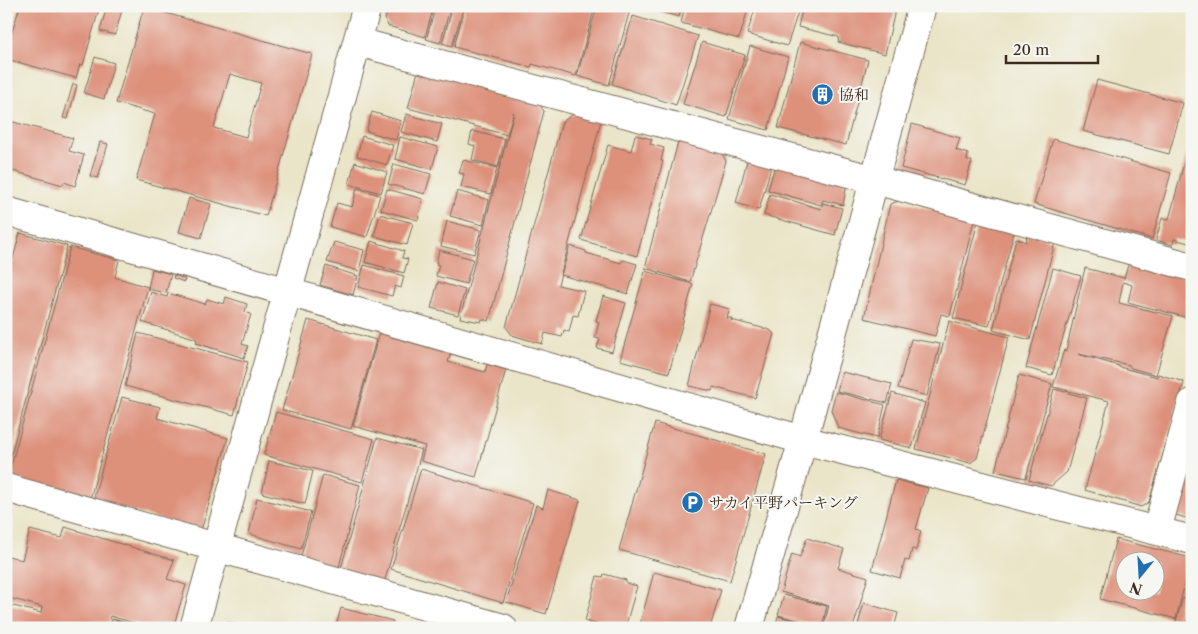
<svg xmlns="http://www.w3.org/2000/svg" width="1198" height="634" viewBox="0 0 1198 634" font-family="'Libre Caslon Text','Noto Serif JP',serif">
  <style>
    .building { fill: #dd907a; fill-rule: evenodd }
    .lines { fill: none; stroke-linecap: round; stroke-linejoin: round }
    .minor-casing { stroke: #786b5a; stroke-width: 30 }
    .minor { stroke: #fff; stroke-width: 28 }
    .labels { text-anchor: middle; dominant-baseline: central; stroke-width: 4; stroke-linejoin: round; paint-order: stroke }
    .poi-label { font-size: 15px; fill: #3b2a1e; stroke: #f6f6f2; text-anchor: start }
  </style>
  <rect width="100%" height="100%" fill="#f6f6f2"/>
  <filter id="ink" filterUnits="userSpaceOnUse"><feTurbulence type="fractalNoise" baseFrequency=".02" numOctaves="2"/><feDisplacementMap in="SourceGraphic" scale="10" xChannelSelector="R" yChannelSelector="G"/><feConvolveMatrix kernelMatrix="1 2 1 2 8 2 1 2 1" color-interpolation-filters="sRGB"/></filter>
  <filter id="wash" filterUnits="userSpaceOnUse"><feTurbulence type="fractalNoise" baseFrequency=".0096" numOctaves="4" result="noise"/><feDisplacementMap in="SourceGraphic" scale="20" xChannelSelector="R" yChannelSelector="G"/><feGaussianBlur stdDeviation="1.12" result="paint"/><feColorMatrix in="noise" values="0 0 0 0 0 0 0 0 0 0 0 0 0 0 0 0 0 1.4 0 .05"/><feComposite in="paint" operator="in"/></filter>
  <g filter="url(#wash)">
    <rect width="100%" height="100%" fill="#eae5c8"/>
    <g id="blocks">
      <!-- building -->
      <g class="building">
        <polygon points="11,6 100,6 83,65 80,64 76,78 6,59 6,52 19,9"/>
        <polygon points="107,6 122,10 115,35 100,31"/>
        <polygon points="389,6 434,6 425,37 388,26 385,19"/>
        <polygon points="436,6 451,6 440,43 426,39"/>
        <polygon points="453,6 464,6 452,46 442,43"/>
        <polygon points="465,6 595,6 576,76 532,64 531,67 454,47"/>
        <polygon points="597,6 631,6 609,85 577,76"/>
        <polygon points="639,6 682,6 679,17"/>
        <polygon points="685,6 749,6 739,39 681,23"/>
        <polygon points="756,6 800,6 787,46 747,34"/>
        <polygon points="803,6 896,6 885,54 838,42 839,37 798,27"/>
        <path d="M144,7l168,47 -46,162 -130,-36 19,-66 -39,-11zM230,74l31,9 -15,54 -32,-9z"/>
        <polygon points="633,16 698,36 676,105 612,84"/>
        <polygon points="702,42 745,55 726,117 683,104"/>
        <polygon points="800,42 868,60 846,145 778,128"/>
        <polygon points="750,46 788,57 768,130 729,119"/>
        <polygon points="95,57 114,63 104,99 84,93"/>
        <polygon points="420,64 537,101 544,111 489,321 482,319 481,322 460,318 514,112 507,135 408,108"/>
        <polygon points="1097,80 1183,103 1169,154 1083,131"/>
        <polygon points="73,84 77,85 68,119 63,118"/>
        <polygon points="579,110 602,117 558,285 584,291 578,316 573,315 569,332 564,330 562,337 545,333 542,344 512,335 506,327 562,122"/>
        <polygon points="372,112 401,121 396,140 366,131"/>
        <polygon points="406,114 442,124 437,142 401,132"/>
        <polygon points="6,120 73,138 69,151 84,155 75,186 64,182 63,185 6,169"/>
        <polygon points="912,124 960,138 956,150 968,154 967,161 972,161 965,185 901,168"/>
        <polygon points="472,131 505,139 498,167 472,160 475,146 469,144"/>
        <polygon points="635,135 652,139 650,144 664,148 661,161 663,161 637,256 581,240 608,145 631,151"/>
        <polygon points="362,136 393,145 387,165 357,156"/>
        <polygon points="400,137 438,147 432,169 395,159"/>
        <polygon points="1191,137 1192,244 1174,239 1173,245 1156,240 1162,218 1169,219"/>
        <polygon points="679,138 719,148 726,161 690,282 645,268"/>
        <polygon points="1053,139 1171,173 1152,239 1034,204"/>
        <polygon points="100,142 108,144 98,178 90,176"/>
        <polygon points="749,153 773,160 759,210 736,203"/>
        <polygon points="463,160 497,168 491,194 461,187 464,174 459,173"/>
        <polygon points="355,162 387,172 381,193 349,184"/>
        <polygon points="776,162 843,179 846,189 843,205 823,200 821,205 768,190"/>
        <polygon points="394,164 431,174 425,194 388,184"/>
        <polygon points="357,188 380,195 367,237 330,227 337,203 352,207"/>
        <polygon points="387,189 423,199 418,220 381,210"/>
        <polygon points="457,191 489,200 483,225 450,216"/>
        <polygon points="770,194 821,209 823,203 842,208 835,235 764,215"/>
        <polygon points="189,198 211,204 201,238 179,232"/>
        <polygon points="899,201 974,221 950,316 941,314 935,336 864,318 890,204"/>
        <polygon points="380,214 413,223 407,245 374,236"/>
        <polygon points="447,221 481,230 474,254 441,246"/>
        <polygon points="978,221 1014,232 989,326 953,318"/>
        <polygon points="20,233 67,246 7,470 6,284"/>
        <polygon points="1027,234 1055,242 1030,340 993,330 1016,238 1026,242"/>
        <polygon points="371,241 404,251 402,258 408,259 404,273 365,262"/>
        <polygon points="334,242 364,250 359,271 327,262"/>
        <polygon points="570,246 586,251 586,253 621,263 623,260 637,264 628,294 561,275"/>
        <polygon points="70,247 119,260 115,277 148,287 90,499 8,477"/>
        <polygon points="439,250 473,259 466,284 436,276 439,265 436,264"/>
        <polygon points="1129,262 1192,279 1192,319 1128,302 1132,285 1123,282 1119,303 1173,316 1156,375 1131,368 1129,365 1078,354 1119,366 1119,367 1157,377 1158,374 1184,382 1149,502 1141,507 1085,490 1109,401 1053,387 1064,350 1066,351 1085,268 1124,278"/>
        <polygon points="364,265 404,276 401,288 395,286 392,296 358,287"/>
        <polygon points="326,266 358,276 353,295 320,285"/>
        <polygon points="1053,268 1081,276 1052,375 1026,368"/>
        <polygon points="152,269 171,274 166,293 148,289"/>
        <polygon points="645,271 693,284 669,373 620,360"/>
        <polygon points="174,275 185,279 184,282 173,278"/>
        <polygon points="438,282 465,290 458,315 431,308"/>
        <polygon points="151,292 167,297 168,293 205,304 207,299 224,304 226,297 247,304 245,312 251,314 242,344 248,346 244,358 196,343 197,339 142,322"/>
        <polygon points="603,296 626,303 612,352 597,348 600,339 595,338 599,322 596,321"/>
        <polygon points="710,304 730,309 727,318 732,318 731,320 770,330 774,334 755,398 713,387 712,391 689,386"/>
        <polygon points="308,320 376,340 351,429 282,410"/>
        <polygon points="949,321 1009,337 977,458 970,463 916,449"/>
        <polygon points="380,330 452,350 448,362 485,372 488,361 507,366 476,477 421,461 425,446 353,426"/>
        <polygon points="138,333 248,362 234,415 125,386"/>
        <polygon points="911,339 940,344 927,396 898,388"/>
        <polygon points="842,372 892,384 887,403 837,391"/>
        <polygon points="1019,375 1052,384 1026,478 995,471"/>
        <polygon points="1054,389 1087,398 1067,472 1051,486 1029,480"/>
        <polygon points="836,392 885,405 877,438 838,428 831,410"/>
        <polygon points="892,393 925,403 912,448 879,440"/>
        <polygon points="122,397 160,407 157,418 228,438 201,531 93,500"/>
        <polygon points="276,412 374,439 362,482 264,455"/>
        <polygon points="655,423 766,454 730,581 619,550"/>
        <polygon points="377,438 422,450 384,583 340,572"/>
        <polygon points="269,461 313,471 305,504 262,493"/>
        <polygon points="1190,463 1192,464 1192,520 1173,514"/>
        <polygon points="421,469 533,503 503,603 391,569"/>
        <polygon points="323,475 360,485 338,571 300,560"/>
        <polygon points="896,480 928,488 916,529 921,531 916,550 912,549 909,561 905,560 900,578 872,570"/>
        <polygon points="548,490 580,500 546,614 506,602 536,505 543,508"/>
        <polygon points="257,498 311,512 301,549 249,534"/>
        <polygon points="6,511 12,513 7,531 6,530"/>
        <polygon points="65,527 174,560 167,579 186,585 173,628 151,628 110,616 107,628 6,628 6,604 41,613 42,607 6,597 6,564 9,556 22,560 30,530 62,538"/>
        <polygon points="807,538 844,549 838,568 868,577 853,628 823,628 829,606 781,592 792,554 800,557"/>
        <path d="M1116,539l75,19 -15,61 -76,-20zM1126,562h30v30h-30z"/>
        <polygon points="654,572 721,590 710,628 639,628"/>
        <polygon points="1191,573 1192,573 1192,597 1185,595"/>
        <polygon points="604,574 626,580 626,583 637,586 625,628 611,628 585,621 597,576 603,577"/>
        <polygon points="784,595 827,606 822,627 778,615"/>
        <polygon points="1183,598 1192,600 1192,628 1174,628"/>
        <polygon points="864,603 898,613 894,628 857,628"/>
        <polygon points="341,608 393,621 392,628 343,628 336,626"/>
        <polygon points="778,616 820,627 819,628 775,628"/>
        <polygon points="112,619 141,627 141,628 109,628"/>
        <polygon points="227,622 247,627 247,628 225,628"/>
      </g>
    </g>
  </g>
  <g filter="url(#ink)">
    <use href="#blocks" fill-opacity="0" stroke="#786b5a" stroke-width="1"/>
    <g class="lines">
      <defs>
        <g id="minor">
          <polyline points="358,42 875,180 1192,267"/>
          <polyline points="6,211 803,440 1192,540"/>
          <polyline points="6,488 503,628"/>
          <polyline points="1157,530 1192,403"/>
          <polyline points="194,628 367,6"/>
          <polyline points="749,628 803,440 922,6"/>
        </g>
      </defs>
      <!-- minor casing -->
      <use href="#minor" class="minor-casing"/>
      <!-- minor -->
      <use href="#minor" class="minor"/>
    </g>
  </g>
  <!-- icons -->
  <defs>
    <symbol id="building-disc" viewBox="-11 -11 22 22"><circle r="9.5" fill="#1f6fb2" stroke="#f6f6f2"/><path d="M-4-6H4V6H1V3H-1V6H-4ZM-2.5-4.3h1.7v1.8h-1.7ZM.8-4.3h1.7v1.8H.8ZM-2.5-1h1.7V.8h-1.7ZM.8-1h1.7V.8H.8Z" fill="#fff"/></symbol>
    <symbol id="parking-disc" viewBox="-11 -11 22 22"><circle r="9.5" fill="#1f6fb2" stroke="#f6f6f2"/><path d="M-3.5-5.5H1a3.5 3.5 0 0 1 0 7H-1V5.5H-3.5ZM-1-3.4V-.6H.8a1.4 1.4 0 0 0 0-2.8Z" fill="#fff"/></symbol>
  </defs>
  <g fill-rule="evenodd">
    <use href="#building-disc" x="810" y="82" width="25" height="25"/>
    <use href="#parking-disc" x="680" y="490" width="25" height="25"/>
  </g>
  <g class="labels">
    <!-- poi labels -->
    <g class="poi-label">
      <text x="839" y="94">協和</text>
      <text x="709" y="502">サカイ平野パーキング</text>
    </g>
  </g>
  <!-- margin -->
  <rect width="1198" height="634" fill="none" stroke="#f6f6f2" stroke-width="25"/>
  <!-- north arrow -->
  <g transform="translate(1140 576) rotate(198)"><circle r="24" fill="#f6f6f2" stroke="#aba49d"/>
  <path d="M0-4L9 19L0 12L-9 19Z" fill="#1f6fb2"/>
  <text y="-8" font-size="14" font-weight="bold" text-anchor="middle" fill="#3b2a1e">N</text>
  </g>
  <!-- scale -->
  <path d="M1006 55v8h92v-8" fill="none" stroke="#3b2a1e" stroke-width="2.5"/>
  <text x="1013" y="55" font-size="15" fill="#3b2a1e" stroke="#f6f6f2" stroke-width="4" paint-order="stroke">20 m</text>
</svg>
